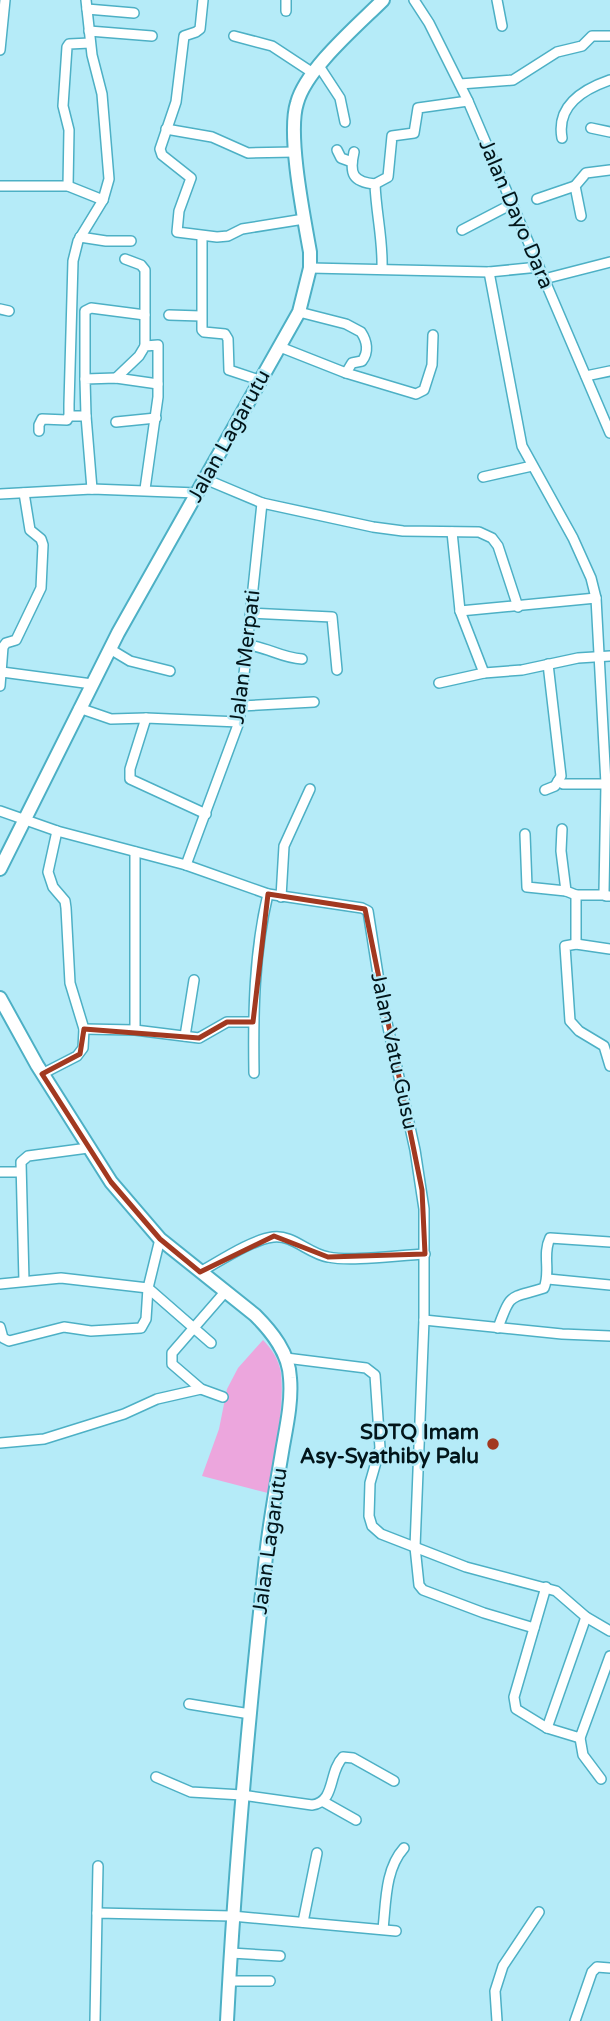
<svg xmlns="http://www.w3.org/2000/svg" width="610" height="2021" viewBox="0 0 610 2021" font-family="'Varela Round',sans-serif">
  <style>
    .green { fill: #eca6dd }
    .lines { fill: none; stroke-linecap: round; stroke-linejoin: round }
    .street-casing { stroke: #4db0c5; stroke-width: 12 }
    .secondary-casing { stroke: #4db0c5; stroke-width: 16 }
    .street { stroke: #fff; stroke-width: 9 }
    .secondary { stroke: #fff; stroke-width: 12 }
    .marked { fill: none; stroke: #a23920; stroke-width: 5; stroke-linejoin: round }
    .poi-dot { fill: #a23920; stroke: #b5ebf8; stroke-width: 2.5 }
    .labels { text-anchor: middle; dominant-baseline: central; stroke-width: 5; stroke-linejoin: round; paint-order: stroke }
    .street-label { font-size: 21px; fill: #02151a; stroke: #b5ebf8 }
    .poi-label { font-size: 21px; font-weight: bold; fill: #02151a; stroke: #b5ebf8; text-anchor: end }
  </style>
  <rect width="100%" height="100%" fill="#b5ebf8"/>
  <!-- green -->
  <path class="green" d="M263,1340c9,9 16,20 18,33 4,39 -8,82 -13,120l-66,-17 17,-47 8,-40 11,-21z"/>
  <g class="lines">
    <defs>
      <g id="street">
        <polyline points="86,0 92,55 102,94 109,179 103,200 78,241 73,261 69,404 69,416 86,416 92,489"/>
        <polyline points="203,0 200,29 196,32 184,36 176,102 160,149 162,155 191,178 179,211 177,232 217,237 228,236 242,229 304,219"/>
        <polyline points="414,0 429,23 468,101 610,433"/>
        <polyline points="497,0 502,26"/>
        <polyline points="87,9 134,13"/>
        <polyline points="286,11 286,0"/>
        <polyline points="89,31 152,36"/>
        <polyline points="234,36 272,46 313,73"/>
        <polyline points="0,50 5,0"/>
        <polyline points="319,66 340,98 345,122"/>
        <polyline points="460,84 513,80 557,52 582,46 592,36 610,36"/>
        <polyline points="591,128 610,132"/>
        <polyline points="166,129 212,137 248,153 295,152"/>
        <path d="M562,138c-6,-33 22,-49 48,-58"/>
        <polyline points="337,150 341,158 352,162"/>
        <path d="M354,152c-5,22 -1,30 21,32 1,29 8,55 7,84"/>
        <polyline points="375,184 388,177 392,136 414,133 418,108 468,101"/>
        <polyline points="0,186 68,186 103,200"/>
        <polyline points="68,186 69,130 63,106 67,47 69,44 90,43"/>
        <polyline points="537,199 575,186"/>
        <polyline points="581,216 575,186 586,173 610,170"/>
        <polyline points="462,230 512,204"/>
        <polyline points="80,237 106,241 131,241"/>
        <polyline points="202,237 202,330 204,332 225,334 228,339 229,370 259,380"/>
        <polyline points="125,259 141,265 145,270 145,346"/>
        <polyline points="310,268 489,272 539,267"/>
        <polyline points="489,272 522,446 573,538 591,578 596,598 606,784 604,892 606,896 610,896"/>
        <polyline points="544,279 610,262"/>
        <polyline points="0,309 9,311"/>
        <path d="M299,312l47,12 15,8c6,9 8,20 1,29l-10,2 -6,10"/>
        <polyline points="169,315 201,316"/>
        <polyline points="280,347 346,373 416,394 424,390 432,365 433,335"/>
        <polyline points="586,376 610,371"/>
        <polyline points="116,378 139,356 145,346 158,345 158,397 145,489"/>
        <polyline points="85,379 85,311 91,308 145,315"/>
        <polyline points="86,416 85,379 116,378 158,384"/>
        <polyline points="116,422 156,418"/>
        <polyline points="39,431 39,425 42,419 67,420 69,416"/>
        <polyline points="483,477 532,466"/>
        <polyline points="0,494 92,489 197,493"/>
        <polyline points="262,503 373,527 403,531 479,532 492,538 498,546 518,607"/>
        <polyline points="452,532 460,611 484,673"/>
        <polyline points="460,611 596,598"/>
        <polyline points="251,613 332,617 337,670"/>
        <path d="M248,645c19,2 34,13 54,14"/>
        <polyline points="110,649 130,661 170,671"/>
        <polyline points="2,672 92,684"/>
        <polyline points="439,683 484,673 522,670 578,658 610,656"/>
        <polyline points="0,686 3,647 6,643 16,640 41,588 43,545 41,539 30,530 24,493"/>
        <polyline points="241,706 314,702"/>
        <polyline points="79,708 111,719 146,718 239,722"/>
        <polyline points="146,718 130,769 130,779 206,814"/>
        <polyline points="558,781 563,784 610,784"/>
        <polyline points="545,790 555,786 561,776 548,664"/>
        <polyline points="0,811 57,831 186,865 268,894 362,908 368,911 382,1000 415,1150 424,1209 424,1320 415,1547 419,1585 423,1590 484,1613 534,1628"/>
        <polyline points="562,829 561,851 566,891 576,895 605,895"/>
        <polyline points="525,834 527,887 566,891"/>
        <polyline points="135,852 135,1030 199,1038 227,1022 253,1022"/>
        <polyline points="186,865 239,722 262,503 205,479"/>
        <polyline points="281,897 284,846 310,789"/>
        <polyline points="576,944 576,895"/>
        <polyline points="610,949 576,944 565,946 570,1021 579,1031 604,1046 610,1066"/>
        <polyline points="84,1029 135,1030"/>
        <polyline points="185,1036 194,980"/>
        <path d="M254,1073c-1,-61 0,-120 14,-179"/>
        <polyline points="42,1074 77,1056 83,1048 84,1029 70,983 66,908 65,901 53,887 48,872 57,831"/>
        <polyline points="0,1172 20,1172"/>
        <path d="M200,1272c20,-11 51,-32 73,-35 19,-3 36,17 55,20 24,5 71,-2 97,-3"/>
        <polyline points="548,1279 610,1285"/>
        <polyline points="24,1281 21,1162 28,1156 88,1148"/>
        <polyline points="0,1284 61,1278 148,1288 211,1343"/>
        <polyline points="424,1320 562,1334 610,1336"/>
        <polyline points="0,1327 3,1338 9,1341 64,1327 91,1331 141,1328 146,1319 148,1288 160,1239"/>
        <path d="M498,1328c13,-37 12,-29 46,-40 7,-16 -2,-34 6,-50l60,4"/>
        <polyline points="286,1358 366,1368 375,1375 380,1448 370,1483 369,1516 372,1526 381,1534 466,1567 556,1591 586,1617 610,1631"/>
        <polyline points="223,1397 201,1389 172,1364 172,1353 225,1292"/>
        <polyline points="0,1443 44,1439 124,1414 157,1399 201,1389"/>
        <polyline points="546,1587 514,1697 516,1709 547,1728 580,1738 610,1656"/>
        <polyline points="189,1704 250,1714"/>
        <polyline points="547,1728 586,1617"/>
        <polyline points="580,1738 583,1755 601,1779"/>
        <path d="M156,1777l35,15 51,3 70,10c24,-3 16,-33 31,-48l10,1 41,23"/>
        <polyline points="324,1802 356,1820"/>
        <polyline points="97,1913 98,1866"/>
        <polyline points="303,1922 317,1853"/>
        <path d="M383,1929c3,-27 2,-60 21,-81"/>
        <polyline points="231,1953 280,1956"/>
        <polyline points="229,1981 270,1981"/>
        <polyline points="95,2021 97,1913 232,1916 396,1931"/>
        <polyline points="497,2021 495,1991 503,1966 539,1912"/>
        <polyline points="575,2021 592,1972 597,1967 610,1968"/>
      </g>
      <g id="secondary">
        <path d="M0,869l118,-236 181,-321 11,-44v-16c-6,-34 -23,-118 -13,-149 9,-34 61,-78 86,-103"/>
        <path d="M0,998l37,67 74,117 49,57 95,76c17,17 34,38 35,63 2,22 -3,46 -7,68 -6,37 -13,73 -17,110 -17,155 -31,310 -39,465"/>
      </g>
    </defs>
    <!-- street casing -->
    <use href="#street" class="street-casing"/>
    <!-- secondary casing -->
    <use href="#secondary" class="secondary-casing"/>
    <!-- street -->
    <use href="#street" class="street"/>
    <!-- secondary -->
    <use href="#secondary" class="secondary"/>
  </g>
  <!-- marked area -->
  <path class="marked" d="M268,894l97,15 57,281 3,64 -97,3 -54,-21 -74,36 -40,-33 -49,-57 -69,-108 38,-20 4,-25 115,9 28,-16h26z"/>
  <!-- markers -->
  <circle class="poi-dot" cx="493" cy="1444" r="7"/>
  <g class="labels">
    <!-- street labels -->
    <g class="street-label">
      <text transform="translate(516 214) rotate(67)">Jalan Dayo Dara</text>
      <text transform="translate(229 436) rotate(-61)">Jalan Lagarutu</text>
      <text transform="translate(245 657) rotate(-83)">Jalan Merpati</text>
      <text transform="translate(394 1051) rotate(78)">Jalan Vatu Gusu</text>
      <text transform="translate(270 1541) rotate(-82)">Jalan Lagarutu</text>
    </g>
    <!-- poi labels -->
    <g class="poi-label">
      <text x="479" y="1432">SDTQ Imam<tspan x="479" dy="24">Asy-Syathiby Palu</tspan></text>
    </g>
  </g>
</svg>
